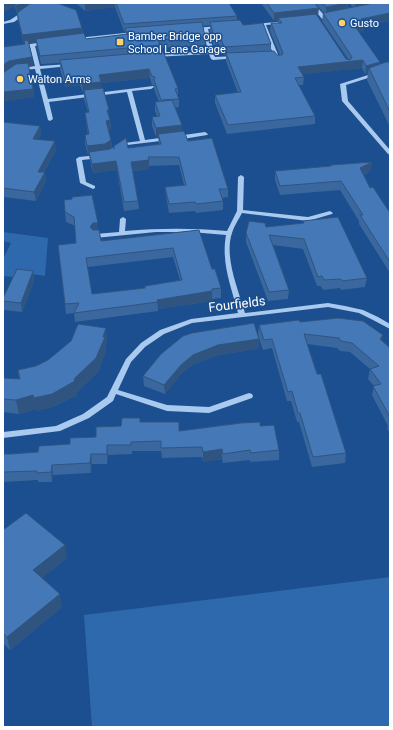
<svg xmlns="http://www.w3.org/2000/svg" width="393" height="730" viewBox="0 0 393 730" font-family="Roboto,sans-serif">
  <style>
    .green { fill: #2e69ad }
    .lines { fill: none; stroke-linecap: round; stroke-linejoin: round }
    .minor { fill: #a9c9ee; fill-rule: evenodd }
    .wall { fill: #3a679d; fill-rule: evenodd }
    .shaded-wall { fill: #305480 }
    .building { fill: #4478b7; stroke: #305480; fill-rule: evenodd }
    .poi-dot { fill: #ffd166; stroke: #1b4f8f; stroke-width: 1.5 }
    .labels { text-anchor: middle; dominant-baseline: central; stroke-width: 3; stroke-linejoin: round; paint-order: stroke }
    .far-poi-label { font-size: 11px; fill: #fff; stroke: #1b4f8f; text-anchor: start }
    .street-label { font-size: 13px; fill: #fff; stroke: #1b4f8f }
  </style>
  <rect width="100%" height="100%" fill="#1b4f8f"/>
  <!-- green -->
  <g class="green">
    <polygon points="3,232 48,238 45,276 19,272 14,277 3,276 3,259 11,243 3,241"/>
    <polygon points="390,577 390,727 92,727 84,615"/>
  </g>
  <g class="lines">
    <!-- minor -->
    <g class="minor">
      <polygon points="36,3 41,3 14,22 3,24 3,22 10,20"/>
      <polygon points="309,3 313,3 326,17 326,19 322,19"/>
      <polygon points="287,21 289,21 289,23 266,25 281,62 279,63 277,62 261,26 254,26 252,25 254,24"/>
      <polygon points="220,26 222,26 222,28 208,29 215,57 236,56 238,56 238,58 213,60 211,59 209,54 155,57 153,56 155,55 208,51 203,30 194,30 192,29 194,28"/>
      <polygon points="134,32 136,33 136,34 77,40 75,39 77,38"/>
      <polygon points="44,42 46,43 46,44 35,46 40,66 69,64 71,65 69,66 40,69 48,99 153,86 154,87 151,89 132,91 145,140 167,137 169,138 169,140 127,145 122,149 118,149 118,147 124,143 140,141 127,92 49,102 53,119 50,121 48,120 35,69 20,70 18,69 20,68 35,66 30,47 3,50 3,48"/>
      <polygon points="390,68 390,71 346,85 348,101 390,150 390,155 388,154 342,101 340,84"/>
      <polygon points="205,132 208,134 207,135 177,140 174,138 177,136"/>
      <polygon points="98,155 101,157 100,158 82,160 86,182 95,186 95,188 93,189 80,183 76,159 79,157"/>
      <path d="M241,175l3,2 -1,33 65,7 22,-6 3,2 -1,1 -24,7 -66,-8c-3,6 -8,13 -10,20 -8,24 6,56 13,80l83,-10 17,3 18,4 15,7 12,7v5l-17,-9 -14,-7 -31,-6 -136,16 -28,11 -19,13 -14,15 -13,28 49,15 42,2 40,-14 3,1 1,2 -1,2 -43,15 -42,-2 -51,-17 -3,7 -24,17 -29,13 -57,7v-6l53,-6 27,-12 24,-17 19,-38 15,-16 19,-13 31,-11 47,-6c-7,-27 -17,-50 -12,-78l-35,-3h-35l-61,6 -3,-2 3,-2 24,-2 1,-13 3,-2 3,2 -1,12c36,-3 66,-3 102,0l10,-20 1,-34z"/>
    </g>
  </g>
  <!-- wall -->
  <g class="wall">
    <path d="M3,3h54l25,25 1,5 3,6 40,-4 -1,-4h-1l-9,-24 -30,4 -9,-8h153l8,13v4l34,24v7l6,4h3l-10,-24 1,-8h7v-3l-4,1 -13,-18h53l4,13h-1l29,43h2l-26,-38 1,-8h1l-9,-10h33v5l5,-1 -4,-4h41v18l-26,5 -1,6h-4l20,32 11,-2v65l-23,-47 1,-7 -3,1 -3,-6 -60,6 2,3 -1,8h-4l16,31v8l-88,10 -12,-31v-8l23,-2 -12,-32v-6h-2l-5,-11 -6,1 -3,-15v-5l-7,1 2,11v8l-45,3v3l18,37v8l1,3v8l-4,1 7,17v7l6,9 40,48v8l-6,1 1,3v9l-27,3 -1,-2 -26,2 -3,-17 -1,-9 19,-2 -5,-20 -30,1v3l-16,2 5,30 1,8 -15,2 -7,-41 -24,3 -3,-13 -1,-5h-1l-3,-11v-9h3l-2,-14 -1,-8 3,-1 -4,-13v-6h-1l-3,-8 -15,2 -5,-18v-6l-19,1 -4,-17 -1,-5 -7,1 4,23h-5l5,23 1,8 -30,4 -1,-3v-51l21,-3 -6,-23 -1,-8v1l-2,-8 -12,6zM150,78l2,7h2v4l5,13h-4v9l2,5 -5,1v9l4,11h2l1,7 -31,4 -16,-1 -1,-7 -3,-10 3,-1 -1,-9 -9,-32v-5z"/>
    <polygon points="3,122 40,126 41,134 38,139 56,150 44,172 46,181 36,201 3,197"/>
    <polygon points="372,162 370,171 364,175 370,188 390,213 390,273 359,224 359,221 340,190 280,195 275,180 275,171 331,166 331,165"/>
    <path d="M64,200l34,23v7l3,11 98,-11 13,39 9,19v10l-9,1v2l-54,8v2l-83,11 -1,-9 -8,1 -8,-69 18,-2 -1,-17 -9,-4zM173,257l7,23 -35,6v2l-53,6 -4,-27z"/>
    <polygon points="303,221 367,278 365,287 341,290 340,288 323,290 321,286 317,286 303,249 273,245 289,290 288,299 268,301 246,242 246,233 266,227 303,223"/>
    <polygon points="33,271 34,281 22,312 4,310 3,298"/>
    <polygon points="300,322 382,341 390,348 390,434 387,428 388,426 372,395 374,386 368,379 370,369 350,352 340,351 337,348 307,344 346,453 345,463 312,467 299,422 297,422 291,401 287,401 272,348 263,350 258,335 259,325"/>
    <polygon points="259,339 258,349 218,355 194,364 181,374 165,394 144,386 143,376"/>
    <polygon points="107,342 106,345 106,351 98,372 77,392 77,395 53,407 36,411 36,409 19,414 3,412 3,378 19,379 18,370 36,366"/>
    <polygon points="140,418 140,422 179,431 260,426 279,450 279,460 250,462 250,460 223,463 222,459 203,462 202,457 162,458 161,451 132,451 132,454 108,455 107,464 92,464 91,473 53,475 52,482 38,482 38,480 3,482 3,454 11,454 38,452 70,444 96,437"/>
    <polygon points="3,530 67,558 42,578 62,607 10,650 3,643"/>
  </g>
  <!-- shaded-wall -->
  <g class="shaded-wall">
    <polygon points="3,3 14,3 15,6 3,12"/>
    <polygon points="20,3 33,3 17,14 16,6"/>
    <polygon points="92,3 115,3 115,7 85,11 85,4"/>
    <polygon points="348,3 347,11 326,14 326,7"/>
    <polygon points="355,3 390,3 355,9"/>
    <polygon points="319,8 318,16 280,20 278,18 278,20 274,21 274,13"/>
    <polygon points="390,13 390,21 364,26 363,32 354,33 354,25 361,19"/>
    <polygon points="82,28 83,36 36,39 36,42 24,44 24,41 24,44 22,35"/>
    <polygon points="32,57 33,66 10,70 3,74 3,65 9,61"/>
    <polygon points="363,60 362,68 298,75 298,67"/>
    <polygon points="380,62 379,70 369,68 368,73 365,74 366,66"/>
    <polygon points="149,69 150,78 101,83 102,91 84,90 84,93 83,93 82,84 99,75"/>
    <polygon points="80,76 80,85 65,87 65,78"/>
    <polygon points="33,89 34,97 4,101 3,92"/>
    <polygon points="107,110 109,110 110,119"/>
    <polygon points="110,120 111,129 106,130 106,121"/>
    <polygon points="182,125 182,134 158,134 158,137 156,137 156,128"/>
    <polygon points="40,126 41,134 34,147 33,139"/>
    <polygon points="111,140 112,149 89,152 89,155 88,155 87,146"/>
    <polygon points="55,141 56,150 39,180 38,172"/>
    <polygon points="149,160 149,169 131,171 131,162"/>
    <polygon points="116,161 117,170 93,173 92,164"/>
    <polygon points="372,162 370,171 359,177 360,168"/>
    <polygon points="45,172 46,181 36,201 34,192"/>
    <polygon points="93,223 98,223 98,232 91,236 90,227"/>
    <polygon points="33,271 34,281 22,312 21,303"/>
    <polygon points="212,291 212,301 158,309 157,300"/>
    <polygon points="106,328 107,342 106,345 106,351 98,372 77,392 77,395 53,407 36,411 34,398 74,379 103,337"/>
    <polygon points="383,335 382,344 380,339"/>
    <polygon points="259,339 258,349 218,355 194,364 181,374 165,394 164,385 181,365 193,355 218,345"/>
    <polygon points="33,395 36,409 19,414 16,400"/>
    <polygon points="107,445 108,455 107,464"/>
    <polygon points="222,449 222,459 203,462 203,452"/>
    <polygon points="91,454 92,464 91,473 90,463"/>
    <polygon points="52,465 53,475 52,482 51,472"/>
    <polygon points="65,545 67,558 36,583 33,570"/>
    <polygon points="60,594 62,607 10,650 7,637"/>
  </g>
  <!-- building -->
  <g class="building">
    <polygon points="15,3 20,3 16,6"/>
    <polygon points="31,3 57,3 76,10 82,28 22,35 17,13"/>
    <polygon points="116,3 229,3 237,16 124,24"/>
    <polygon points="267,3 314,3 319,8 274,13"/>
    <polygon points="323,3 348,3 326,7"/>
    <polygon points="374,3 390,3 390,13 361,19 364,24 354,25 380,62 366,66 363,60 298,67 304,77 295,78 315,116 228,125 215,95 241,92 226,53 274,51 277,55 282,55 283,53 271,23 282,23 278,18 316,14 346,59 350,60 352,57 323,13"/>
    <polygon points="240,20 243,25 263,23 271,44 224,47 220,36 214,36 210,22"/>
    <polygon points="202,22 205,37 158,40 160,45 40,56 36,39 84,33 86,39 128,34 125,28"/>
    <polygon points="28,40 32,57 9,61 3,65 3,47 25,44 24,41"/>
    <polygon points="163,51 178,88 175,89 179,99 161,100 154,80 155,77 152,76 149,69 99,75 101,82 82,84 80,76 65,78 60,60"/>
    <polygon points="386,62 390,62 390,112 369,68"/>
    <polygon points="28,63 33,89 3,92 3,73 16,64"/>
    <polygon points="103,88 109,110 107,110 110,120 106,121 111,140 105,144 87,146 85,135 89,134 85,113 89,112 84,90"/>
    <polygon points="172,100 182,125 156,128 152,117 160,116 155,102"/>
    <polygon points="3,122 40,126 33,139 55,141 38,172 45,172 34,192 3,188"/>
    <polygon points="184,131 188,141 212,138 228,189 219,189 223,201 196,204 195,202 169,204 165,187 186,185 179,157 148,157 149,160 131,162 138,201 124,202 116,161 92,164 89,152 110,149 113,147 114,149 114,146 126,138 128,148 161,144 158,134"/>
    <polygon points="372,162 360,168 370,188 373,187 390,213 390,262 360,215 363,215 341,181 280,186 275,171 331,166 331,165"/>
    <path d="M92,195l6,28h-5l-3,4 3,3h6l2,11 98,-11 13,39h3l6,19 -9,1v2l-55,9 1,2 -84,11 5,-10 -14,1 -7,-59 18,-2 -2,-26 -9,-5 -1,-12 8,-1v-2zM173,248l9,32 -37,6v2l-53,6 -6,-36z"/>
    <polygon points="338,217 367,278 342,281 341,279 324,280 322,276 318,277 304,239 269,235 289,290 269,292 246,233 249,221 265,223 266,227 304,223 303,221"/>
    <polygon points="17,269 33,271 21,303 3,301 3,298"/>
    <polygon points="338,318 363,321 383,335 380,339 390,348 390,417 373,386 381,384 370,369 379,366 352,343 341,341 339,338 304,334 317,374 321,374 346,453 313,457 300,413 298,413 292,391 288,392 272,339 264,340 259,325 299,320 300,322"/>
    <polygon points="254,323 259,339 218,345 193,355 181,365 164,385 143,376 161,354 183,336 192,333"/>
    <polygon points="78,324 106,328 103,337 105,337 96,358 74,379 75,381 52,394 34,398 33,395 16,400 3,399 3,378 20,379 18,370 36,366 48,360 71,341"/>
    <polygon points="122,418 140,418 140,422 179,422 179,431 241,423 260,422 260,426 274,425 279,450 251,453 250,450 223,454 222,449 203,452 202,447 161,448 161,441 131,442 131,445 107,445 107,454 91,454 90,463 52,465 51,472 37,473 37,471 3,472 3,454 11,454 38,452 39,446 70,444 70,438 96,437 96,427 121,426"/>
    <polygon points="26,513 65,545 33,570 60,594 7,637 3,633 3,530"/>
  </g>
  <!-- markers -->
  <g class="poi-dot">
    <circle cx="342" cy="23" r="4"/>
    <rect x="116" y="38" width="8" height="8" rx="2"/>
    <circle cx="20" cy="79" r="4"/>
  </g>
  <g class="labels">
    <!-- far-poi labels -->
    <g class="far-poi-label">
      <text x="350" y="23">Gusto</text>
      <text x="128" y="36">Bamber Bridge opp<tspan x="128" dy="13">School Lane Garage</tspan></text>
      <text x="28" y="79">Walton Arms</text>
    </g>
    <!-- street labels -->
    <g class="street-label">
      <text transform="translate(237 304) rotate(-7)">Fourfields</text>
    </g>
  </g>
  <!-- border -->
  <rect width="393" height="730" fill="none" stroke="#ffffff" stroke-width="8"/>
</svg>
